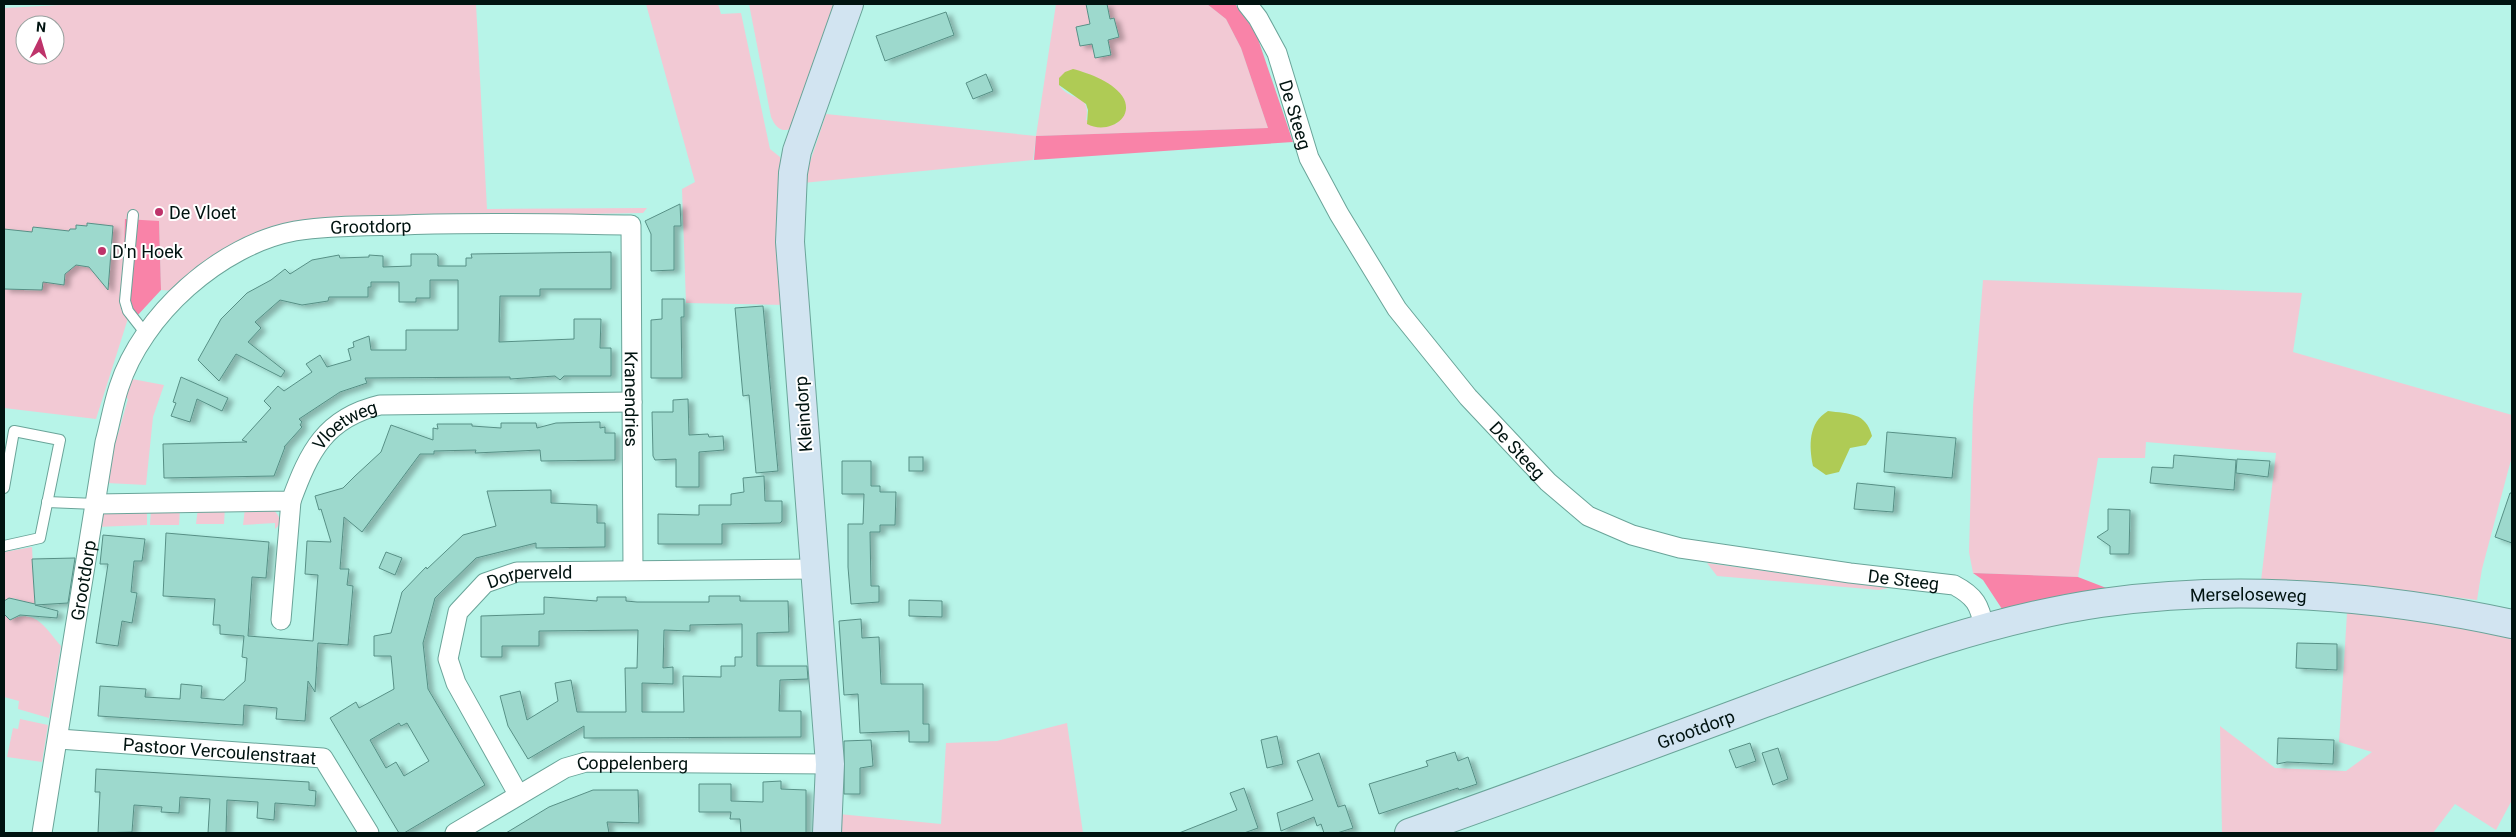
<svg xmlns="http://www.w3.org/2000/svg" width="2516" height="837" viewBox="0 0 2516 837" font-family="Roboto,sans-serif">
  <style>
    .green { fill: #f2c9d4; fill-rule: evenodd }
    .forest { fill: #f983a8 }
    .water { fill: #afcb55 }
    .building { fill: #9dd9cd; stroke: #579086; fill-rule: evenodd; filter: url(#shadow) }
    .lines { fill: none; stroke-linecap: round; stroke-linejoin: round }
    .lane-casing { stroke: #6aa499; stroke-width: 12 }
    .street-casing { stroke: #6aa499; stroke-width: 21 }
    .secondary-casing { stroke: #6aa499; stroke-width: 30 }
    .lane { stroke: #fff; stroke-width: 10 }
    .street { stroke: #fff; stroke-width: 19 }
    .secondary { stroke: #d2e4f1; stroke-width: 28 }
    .poi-dot { fill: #be336a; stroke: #fff; stroke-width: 2 }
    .labels { text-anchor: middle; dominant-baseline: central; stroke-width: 4; stroke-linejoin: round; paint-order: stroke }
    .street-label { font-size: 18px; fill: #001310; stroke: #fff }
    .poi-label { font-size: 18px; fill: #001310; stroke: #fff; text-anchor: start }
  </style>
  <defs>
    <filter id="shadow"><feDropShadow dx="5.5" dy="3" stdDeviation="2.5" flood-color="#0004"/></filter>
  </defs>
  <rect width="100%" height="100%" fill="#b7f4e8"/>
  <!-- green -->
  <g class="green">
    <path d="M80,4h396l11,205 160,-1 -4,5 -263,5 -79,8 -125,65 -15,-1 -2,-69 -63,198 -92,-11v-400zM25,25h30v30h-30z"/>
    <polygon points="646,4 718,4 721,14 741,13 770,149 780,157 784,172 785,305 686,303 682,189 695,182"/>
    <path d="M749,4h90l-42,121c-12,9 -20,6 -26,-8z"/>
    <path d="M1056,4h151l19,15 15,29 27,80 -232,8 -3,24 -230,23 23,-69 210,22zM1083,72c24,11 56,22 33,52l-30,-4c6,-28 -17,-18 -27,-35z"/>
    <polygon points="1983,280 2302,293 2293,352 2512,415 2512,456 2482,569 2477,600 2376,587 2261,581 2276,453 2146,442 2145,458 2098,458 2078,577 1973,573 1969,552 1973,407"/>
    <polygon points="132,379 164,385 153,417 146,485 107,483 114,436 118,434 128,399 125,396"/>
    <polygon points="225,507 224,524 196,524 198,508"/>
    <path d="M269,507c7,5 11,8 11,17l-5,5v-6l-32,2 2,-17z"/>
    <polygon points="180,508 179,525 150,525 151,509"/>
    <polygon points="147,509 147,525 96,527 101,513"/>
    <polygon points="32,547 35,605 13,598 4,602 4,552"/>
    <polygon points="1707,563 1868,585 1894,587 1879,590 1717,576"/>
    <polygon points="2361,610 2486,630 2512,639 2512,800 2496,830 2455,804 2433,833 2222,833 2220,726 2275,768 2346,771 2372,752 2339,742 2347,613"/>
    <path d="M4,614l6,6c26,-12 35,8 51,26l-12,72 -31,-9 1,-8 -15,-4z"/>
    <polygon points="20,719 48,725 42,762 7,757 13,728 18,729"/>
    <polygon points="1067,723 1083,833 839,833 839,814 941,824 946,743 997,741"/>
  </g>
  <!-- forest -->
  <g class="forest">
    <polygon points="1207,4 1235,4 1256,33 1293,142 1034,160 1036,136 1268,128 1241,48 1226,19"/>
    <polygon points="125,219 159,221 161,290 136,317 122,313"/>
    <polygon points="1973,573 2078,577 2109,589 2067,594 2002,609 1983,580"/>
  </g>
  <!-- water -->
  <g class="water">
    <path d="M1073,69c16,4 43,14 51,30 10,22 -19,35 -37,25l1,-14 -2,-6 -27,-19v-7l6,-6z"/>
    <path d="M1828,411c21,3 38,1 44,25l-6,9 -16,3 -11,24 -13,3 -13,-9c-4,-20 -5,-43 15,-55z"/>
  </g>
  <!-- building -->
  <g class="building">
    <polygon points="1086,4 1107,4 1110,19 1114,18 1119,37 1108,40 1111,55 1095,58 1092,44 1080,46 1076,27 1090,24"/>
    <polygon points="946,12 954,35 885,61 876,36"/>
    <polygon points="986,74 993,91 973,99 966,83"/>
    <polygon points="680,204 681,226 674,226 674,270 651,271 651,234 645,221"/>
    <polygon points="87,223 113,226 108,290 89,267 76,265 65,274 64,285 43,282 42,290 4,289 4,229 32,232 33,227 69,231 70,229 76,229 76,225 87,226"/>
    <polygon points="611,252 611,289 540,289 540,296 500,296 499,342 574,339 574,319 601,319 600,348 611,348 611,376 564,376 560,380 555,376 510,379 510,377 365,378 367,383 340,392 299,419 302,422 300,425 302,427 284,447 285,447 274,476 164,478 163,444 247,442 242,440 271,408 264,401 278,386 284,391 312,372 306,364 320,355 327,367 351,360 348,349 354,347 353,342 369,336 371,350 406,350 406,330 458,330 458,280 430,280 430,298 416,298 416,302 399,302 399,282 371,282 371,287 368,287 368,297 329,297 328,301 302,305 280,300 255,322 261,328 248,342 285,371 281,377 236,354 219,381 198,360 221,319 247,293 271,280 285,269 290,274 312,260 339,255 340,258 369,257 369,255 383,256 383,267 411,266 411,254 436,254 438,256 438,266 466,266 466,258 472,258 471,254"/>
    <polygon points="662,299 684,299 684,317 681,317 682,378 651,378 651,320 662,319"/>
    <polygon points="763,306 778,471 756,473 749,395 743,396 735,308"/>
    <polygon points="181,377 228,398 222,411 197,399 190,422 171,416 176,403 173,402"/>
    <polygon points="688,399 689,435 708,434 709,437 723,436 724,450 699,452 699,487 676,487 676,459 655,460 653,456 652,412 673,412 673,400"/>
    <polygon points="600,422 600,428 605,427 605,433 615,433 615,460 541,461 540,450 475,453 476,450 434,451 434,454 420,454 362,532 344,517 340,569 349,569 347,585 353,586 348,645 318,643 315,692 308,681 305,721 276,719 277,708 244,705 243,725 98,716 100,686 146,689 145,697 180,699 181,684 202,686 201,698 224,700 245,681 247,658 242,657 244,636 220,634 220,625 213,625 215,599 163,596 166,533 269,542 266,578 252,577 248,636 313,641 318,575 305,574 307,541 331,542 321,509 319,510 315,496 343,488 355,476 381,452 391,425 433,440 433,428 438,429 437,424 472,424 472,426 501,428 501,423 536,423 537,428 556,423"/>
    <polygon points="1887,432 1956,438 1952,478 1884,472"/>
    <polygon points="2174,455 2236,460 2234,490 2150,483 2152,467 2173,468"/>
    <rect x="909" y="457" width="14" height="14"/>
    <polygon points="2237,459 2270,461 2268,477 2236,473"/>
    <polygon points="842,461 871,461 871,486 880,486 880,492 896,492 895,525 880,525 880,532 870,532 871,586 879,586 879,602 851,604 848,567 848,524 863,524 864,494 842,494"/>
    <polygon points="764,476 765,501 782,501 782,521 780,523 722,524 722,544 658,544 658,514 699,515 699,505 731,505 731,494 744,492 743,478"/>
    <polygon points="1857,483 1895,487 1893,512 1854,509"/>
    <path d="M551,490v13l46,2v18h8v24l-69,1v-5l-60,15 -41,40 -12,45 5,46 57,96 -81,48h-5l-69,-115 26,-16 3,6 35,-19 -3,-33h-17v-20l17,-3 11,-41 24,-25 1,2 36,-34 33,-9 -9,-35zM399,723l2,3 6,-3 22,38 -25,15 -8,-14 -10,6 -16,-28z"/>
    <polygon points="2510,493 2512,493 2512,543 2495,537"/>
    <polygon points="2108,509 2130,510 2129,554 2110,554 2110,546 2097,537 2108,530"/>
    <polygon points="103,535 145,539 142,561 134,561 131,592 137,593 132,623 122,621 118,646 96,643 108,564 100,564"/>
    <polygon points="386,552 402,558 395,575 379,568"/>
    <polygon points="75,558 68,603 35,605 58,611 57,618 20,615 10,620 4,614 4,601 9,598 35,604 32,559"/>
    <path d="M709,596h31v5h48l1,31 -32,1v33h50l1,13 -28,1 -1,31h22v26l-217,1v-12l-56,33 -20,-33 -8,-30 20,-5 7,29 31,-19 -3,-18 16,-3 6,32h49l-1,-44h12l1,-38 -99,1v15h-37v11h-21v-41l63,-2v-17l53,4v-4h29v4l11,1h72zM742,624v33h-7v9h-14v11l-38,-1 1,36h-42v-29l31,1v-17l-10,1 1,-38 26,1v-6z"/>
    <polygon points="909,600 942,601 942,617 909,616"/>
    <polygon points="861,619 862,638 879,637 881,684 923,684 923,724 929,724 929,742 909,742 909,731 860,733 858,694 844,695 839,621"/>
    <polygon points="2297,643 2337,644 2337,670 2296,668"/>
    <polygon points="1277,736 1283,764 1267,768 1261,740"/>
    <polygon points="2278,738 2334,740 2333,764 2287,762 2277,764"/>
    <polygon points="871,740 873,766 860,768 860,794 844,794 844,741"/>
    <polygon points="1750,743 1756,761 1736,768 1729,750"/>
    <polygon points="1778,748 1788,779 1773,785 1762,753"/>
    <polygon points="1455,752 1458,761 1468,757 1477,784 1459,790 1458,788 1379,814 1369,784 1428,766 1426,761"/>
    <polygon points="1319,753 1338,807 1345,805 1353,828 1337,833 1324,833 1321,824 1317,826 1314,817 1281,831 1277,813 1313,800 1297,761"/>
    <polygon points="96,769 309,782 309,790 316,791 315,806 275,803 274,820 257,818 258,802 227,800 226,833 208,833 210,799 180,797 179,813 161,812 162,807 134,805 132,832 98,833 100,792 95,792"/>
    <polygon points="781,781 781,789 806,790 806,833 741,833 740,819 730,819 731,812 699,812 699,784 731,784 731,801 763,802 763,782"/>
    <polygon points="1244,788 1258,828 1244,833 1179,833 1237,810 1230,793"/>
    <polygon points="593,790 638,790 639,823 607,822 609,833 506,833 549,807"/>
  </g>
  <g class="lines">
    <defs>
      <g id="lane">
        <polyline points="133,215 125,301 128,311 146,334"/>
        <polyline points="4,488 14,431 60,440 40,538 4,546"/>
        <polyline points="47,502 96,504"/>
      </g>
      <g id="street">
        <path id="s1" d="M1247,4l11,14 19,35 32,105 30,56 58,95 71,88 80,85 40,34 44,19 48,13 170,25 104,12c21,11 26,20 30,43"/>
        <path id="s2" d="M96,504l195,-3c18,-49 34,-83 89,-96l252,-3"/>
        <polyline points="281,620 291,501"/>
        <path id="s3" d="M59,739l264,19 46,75"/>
        <path id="s4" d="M518,794l-62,-111 -8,-24 10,-47 27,-29 32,-11 298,-3"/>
        <path id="s5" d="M42,833l63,-391c5,-18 8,-37 14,-55 23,-72 101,-142 176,-156 36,-6 74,-5 110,-6 75,-3 151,-1 226,0l2,345"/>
        <path id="s6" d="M455,833l110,-65 21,-6 244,2"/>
      </g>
      <g id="secondary">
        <polyline points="827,833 830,764 790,242 793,173 797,151 849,4"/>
        <path id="s7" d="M1409,833c119,-42 238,-86 356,-130 109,-40 220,-83 336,-100 135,-19 278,-8 411,21"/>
      </g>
    </defs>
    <!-- lane casing -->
    <use href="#lane" class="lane-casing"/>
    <!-- street casing -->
    <use href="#street" class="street-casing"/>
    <!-- secondary casing -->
    <use href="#secondary" class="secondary-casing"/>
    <!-- lane -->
    <use href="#lane" class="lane"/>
    <!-- street -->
    <use href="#street" class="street"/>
    <!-- secondary -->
    <use href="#secondary" class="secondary"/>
  </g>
  <!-- markers -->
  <g class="poi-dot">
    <circle cx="159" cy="212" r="5"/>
    <circle cx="102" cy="251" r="5"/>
  </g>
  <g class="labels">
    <!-- street labels -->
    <g class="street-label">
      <text stroke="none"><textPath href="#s1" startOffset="122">De Steeg</textPath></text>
      <text stroke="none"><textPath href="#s5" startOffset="774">Grootdorp</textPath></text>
      <text stroke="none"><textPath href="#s5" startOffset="1208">Kranendries</textPath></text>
      <text transform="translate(803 414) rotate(-94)">Kleindorp</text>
      <text stroke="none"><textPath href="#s2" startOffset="292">Vloetweg</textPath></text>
      <text stroke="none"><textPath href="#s1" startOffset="528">De Steeg</textPath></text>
      <text stroke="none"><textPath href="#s1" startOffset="948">De Steeg</textPath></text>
      <text stroke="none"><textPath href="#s5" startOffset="256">Grootdorp</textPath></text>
      <text stroke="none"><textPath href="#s4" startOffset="286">Dorperveld</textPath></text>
      <text stroke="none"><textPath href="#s7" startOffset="878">Merseloseweg</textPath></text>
      <text stroke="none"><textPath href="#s7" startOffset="305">Grootdorp</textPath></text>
      <text stroke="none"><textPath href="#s3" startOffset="161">Pastoor Vercoulenstraat</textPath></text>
      <text stroke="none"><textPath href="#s6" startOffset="196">Coppelenberg</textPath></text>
    </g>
    <!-- poi labels -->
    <g class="poi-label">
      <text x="169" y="212">De Vloet</text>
      <text x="112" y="251">D'n Hoek</text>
    </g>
  </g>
  <!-- border -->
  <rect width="2516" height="837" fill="none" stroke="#001310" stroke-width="10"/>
  <!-- north arrow -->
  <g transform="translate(40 40) rotate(5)"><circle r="24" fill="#ffffff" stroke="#99a19f"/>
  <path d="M0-4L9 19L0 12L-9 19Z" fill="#be336a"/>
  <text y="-8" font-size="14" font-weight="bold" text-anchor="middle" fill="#001310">N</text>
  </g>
</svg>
